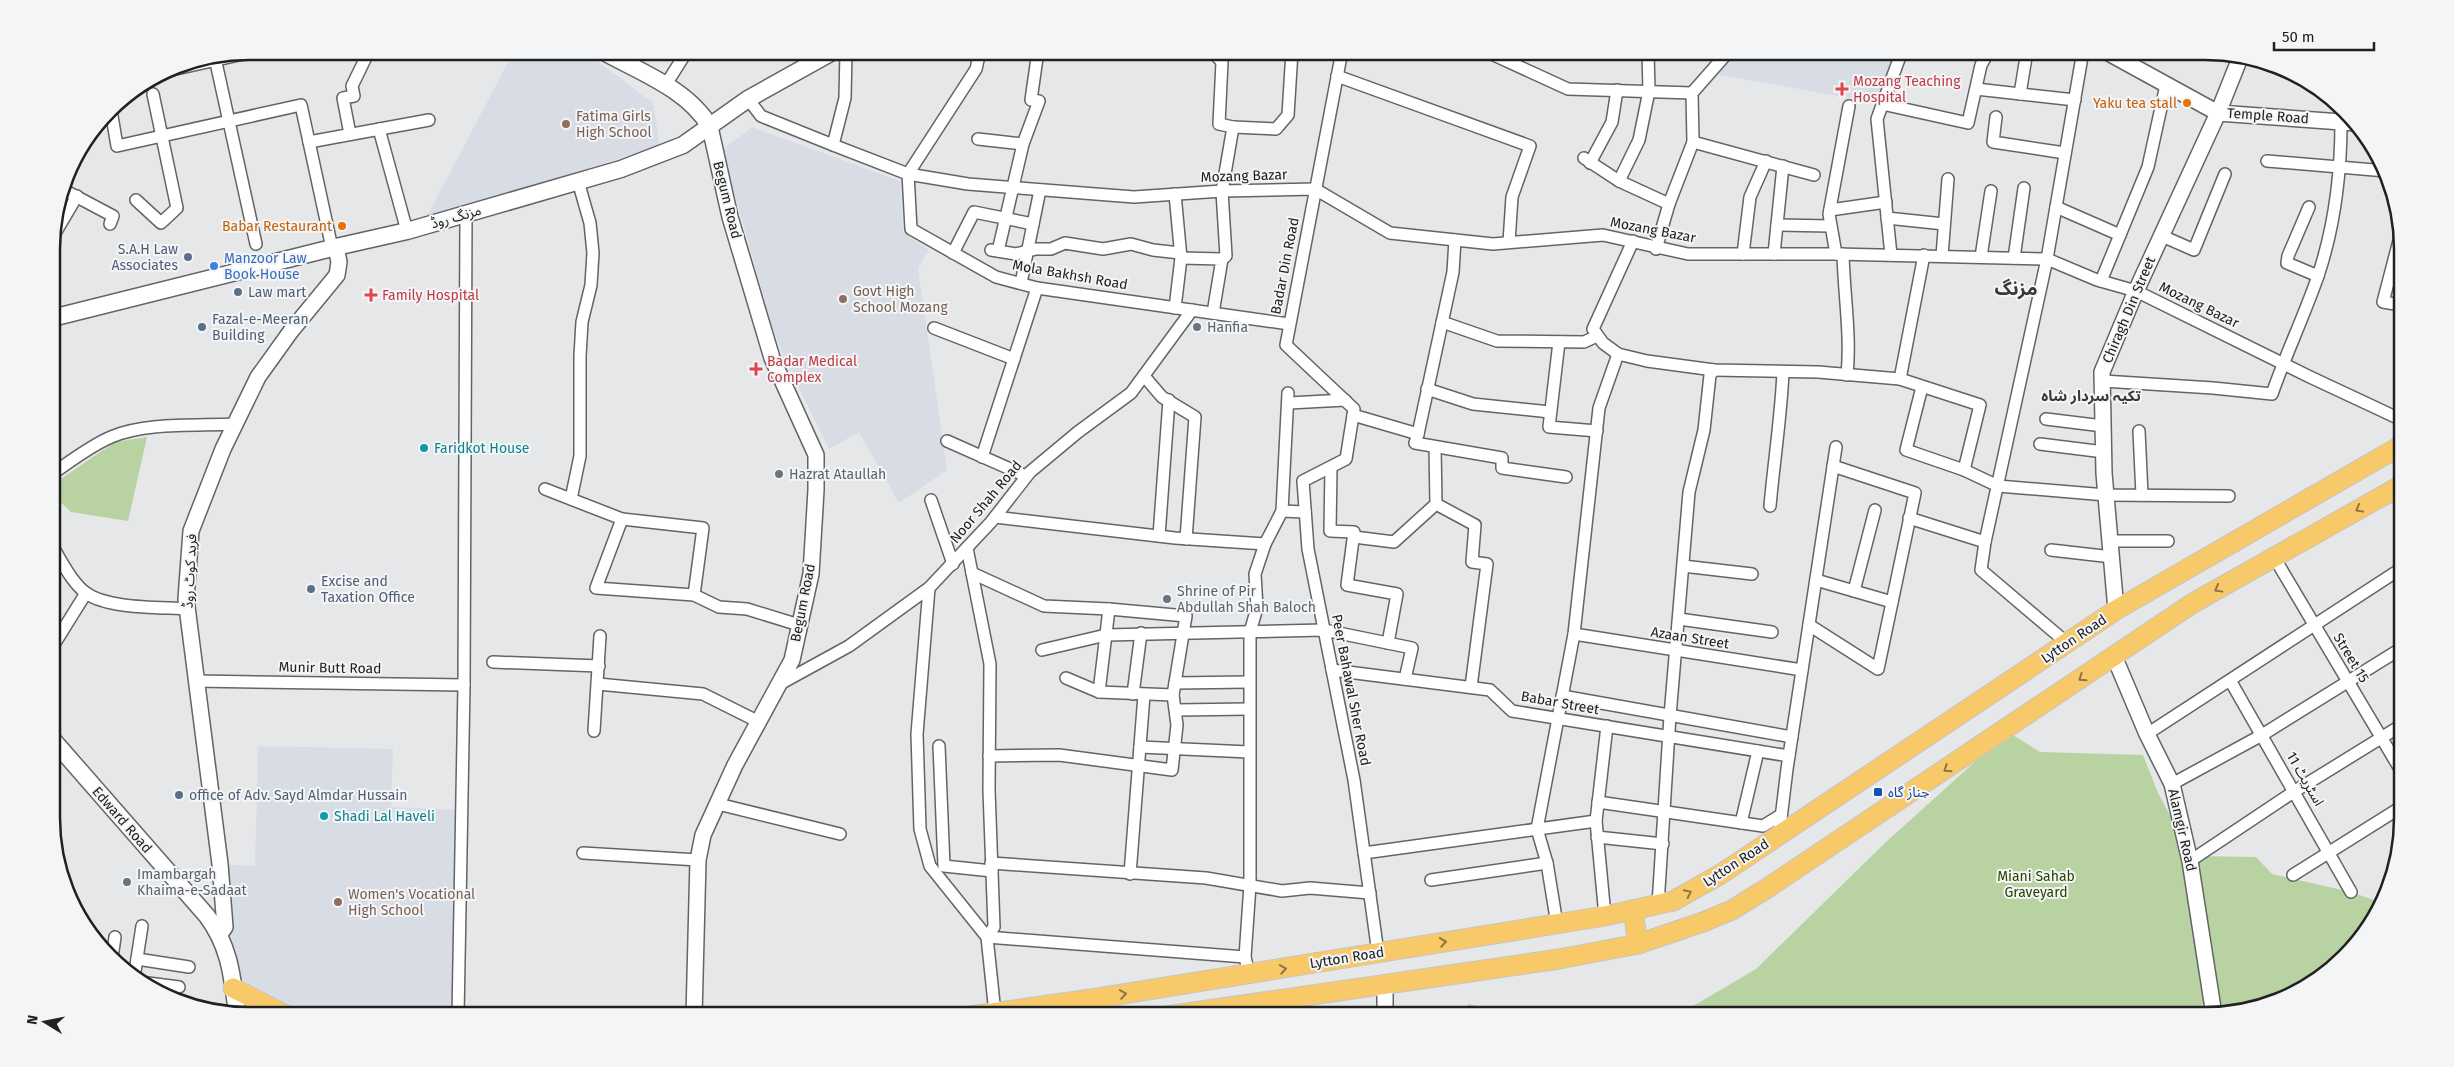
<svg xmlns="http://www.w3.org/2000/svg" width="2454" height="1067" viewBox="0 0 2454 1067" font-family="'Fira Sans','Noto Sans Arabic',sans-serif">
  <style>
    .built { fill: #d8dde5 }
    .green { fill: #b8d3a1 }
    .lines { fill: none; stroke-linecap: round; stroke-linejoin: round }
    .minor-casing { stroke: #636465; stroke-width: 14 }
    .tertiary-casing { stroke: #636465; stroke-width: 18 }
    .secondary-casing { stroke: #636465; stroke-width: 19 }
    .primary-casing { stroke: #c5c5c6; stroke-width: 21 }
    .minor { stroke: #fff; stroke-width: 11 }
    .tertiary { stroke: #fff; stroke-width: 15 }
    .secondary { stroke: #fff; stroke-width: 16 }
    .primary { stroke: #f8c969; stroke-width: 19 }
    .oneway { stroke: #8c7546 }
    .health-dot { fill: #e0444e; stroke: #f4f5f6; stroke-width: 2 }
    .food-dot { fill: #e8710a; stroke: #f4f5f6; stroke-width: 2 }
    .education-dot { fill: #8d6e63; stroke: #f4f5f6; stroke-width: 2 }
    .service-dot { fill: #5c6f8a; stroke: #f4f5f6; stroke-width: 2 }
    .shop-dot { fill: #3f7fe0; stroke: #f4f5f6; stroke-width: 2 }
    .worship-dot { fill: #6b7280; stroke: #f4f5f6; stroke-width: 2 }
    .culture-dot { fill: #0f9aa8; stroke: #f4f5f6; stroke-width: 2 }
    .transit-dot { fill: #1a4fb4; stroke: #f4f5f6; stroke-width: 2 }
    .labels { text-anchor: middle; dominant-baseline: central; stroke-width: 4; stroke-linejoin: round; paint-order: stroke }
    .health-label { font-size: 14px; fill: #be3a42; stroke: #f4f5f6; text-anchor: start }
    .food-label { font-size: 14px; fill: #c56008; stroke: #f4f5f6; text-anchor: end }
    .education-label { font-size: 14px; fill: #785e54; stroke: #f4f5f6; text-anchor: start }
    .street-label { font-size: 14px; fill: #212122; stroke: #f4f5f6 }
    .service-label { font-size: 14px; fill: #4e5e75; stroke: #f4f5f6; text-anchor: start }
    .shop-label { font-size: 14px; fill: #366cbe; stroke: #f4f5f6; text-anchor: start }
    .worship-label { font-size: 14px; fill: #5b616d; stroke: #f4f5f6; text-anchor: start }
    .culture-label { font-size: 14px; fill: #0d838f; stroke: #f4f5f6; text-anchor: start }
    .transit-label { font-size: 14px; fill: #164399; stroke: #f4f5f6; text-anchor: start }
    .park-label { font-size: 14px; fill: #284300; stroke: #f4f5f6 }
    .neighbourhood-label { font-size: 15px; font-weight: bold; fill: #373839; stroke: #f4f5f6 }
    .district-label { font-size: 19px; font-weight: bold; fill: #373839; stroke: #f4f5f6 }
    .rim { fill: none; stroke: #212122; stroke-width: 2.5 }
  </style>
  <rect width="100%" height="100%" fill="#e6e7e9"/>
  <!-- built -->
  <g class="built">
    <polygon points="514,51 584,51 653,103 660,145 424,222"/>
    <polygon points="1729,51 1902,51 1882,104 1709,73"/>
    <polygon points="752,127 900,181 903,233 929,250 918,268 947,470 899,503 859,432 829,449 784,358 773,329 722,150"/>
    <polygon points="258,746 393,749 391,807 460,810 458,1016 249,1016 232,1012 210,864 255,866"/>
  </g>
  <!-- green -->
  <g class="green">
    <polygon points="147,437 128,521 71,512 52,494 52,485 115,442"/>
    <polygon points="2008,732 2040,752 2143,755 2158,793 2192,856 2256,857 2272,874 2351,892 2382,903 2362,938 2315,982 2269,1005 2217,1015 1678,1015 1756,969 1886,842"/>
    <polygon points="1468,1004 1524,1015 1466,1015"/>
  </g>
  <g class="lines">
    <defs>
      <g id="minor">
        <polyline points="1212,51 1222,62 1219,124 1233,127 1222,191 1226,256 1222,259"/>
        <polyline points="1342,51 1286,345 1354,409 1346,459 1303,481 1308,549 1354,780 1378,953"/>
        <polyline points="1485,51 1568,89 1692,93"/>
        <polyline points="215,58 256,244"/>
        <polyline points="167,71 256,51"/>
        <polyline points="1337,76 1530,146 1512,197 1509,242"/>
        <polyline points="665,86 687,51"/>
        <polyline points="1976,89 2075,100"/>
        <polyline points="2020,94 2027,51"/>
        <polyline points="748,99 761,116 833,145 908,174 968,184 1134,197 1222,191 1315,189 1390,233 1493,244 1603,235 1688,254 1836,254 2047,259 2097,280 2136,291 2310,377 2402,420"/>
        <polyline points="1882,104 1968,123 1981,65 1989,51"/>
        <polyline points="111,110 117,146 301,105 332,248"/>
        <polyline points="1996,117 1993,142 2065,153"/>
        <polyline points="1233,127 1276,129 1288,115 1292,51"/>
        <polyline points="379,129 407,231"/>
        <polyline points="350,134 343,98 354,96 352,86 369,51"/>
        <polyline points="978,139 1023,144"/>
        <polyline points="309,142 429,120"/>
        <polyline points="1693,142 1814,175"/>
        <polyline points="833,145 845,98 846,51"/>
        <polyline points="1584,158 1619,181 1669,204"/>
        <polyline points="2267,161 2386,171"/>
        <polyline points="1590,163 1612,122 1617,90"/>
        <polyline points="908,174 911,229 996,277 1037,288 1289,324"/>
        <polyline points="908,174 976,69 980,51"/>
        <polyline points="1619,181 1639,140 1649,91 1648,51"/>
        <polyline points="64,190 113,216 110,224"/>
        <polyline points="1175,194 1181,258 1175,308"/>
        <polyline points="136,200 161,223 177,208 153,94"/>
        <polyline points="2056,207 2120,235"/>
        <polyline points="2309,207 2288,256 2287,263 2318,276"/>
        <polyline points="1830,210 1886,202"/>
        <polyline points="1887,218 1944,224"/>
        <polyline points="1777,225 1830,226"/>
        <polyline points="2401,233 2383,302 2401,305"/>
        <polyline points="54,235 77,196"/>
        <polyline points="2162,236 2194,250 2225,174"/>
        <polyline points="1633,241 1593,329 1603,343 1618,354 1647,361 1714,370 1818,372 1900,379 1980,405 1964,470 1906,450 1922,387"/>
        <polyline points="1656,249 1669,204 1693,142 1692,93 1729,51"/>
        <polyline points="991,250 1016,254 1036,249 1051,249 1065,243 1103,249 1131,244 1153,250 1180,253"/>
        <polyline points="998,251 1023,144 1039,101 1031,100 1038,51"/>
        <polyline points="953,253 974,212 1033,224"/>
        <polyline points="1743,254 1750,197 1766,161"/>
        <polyline points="1774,254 1783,166"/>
        <polyline points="1836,254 1829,214 1849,106"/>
        <path d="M1843,254c1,41 8,81 4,121"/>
        <polyline points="1891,255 1877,119 1902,51"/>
        <polyline points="1942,256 1948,179"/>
        <polyline points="1981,257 1991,191"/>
        <polyline points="1181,258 1222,259 1213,313"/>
        <polyline points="2014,258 2024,188"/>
        <polyline points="2101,281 2148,167 2166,85"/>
        <polyline points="1021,283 1040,190"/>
        <polyline points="1442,322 1497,341 1584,342 1597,336"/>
        <polyline points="934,328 1014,359"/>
        <polyline points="1559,342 1549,427 1597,431"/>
        <polyline points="1144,376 1162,397 1195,417 1186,539"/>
        <polyline points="1900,379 1924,255"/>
        <path d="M2103,381l110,7 59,6c14,-40 32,-78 46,-118 17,-51 23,-100 23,-154"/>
        <polyline points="1427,389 1473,404 1550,412"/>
        <polyline points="1289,403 1345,400"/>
        <polyline points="1353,415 1418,434 1415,443 1502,458 1502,468 1566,477"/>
        <polyline points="2046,419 2103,426"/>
        <polyline points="2139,431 2142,495"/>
        <polyline points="1418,434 1453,272 1455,240"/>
        <polyline points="947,441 1026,476"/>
        <polyline points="2040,444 2104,452"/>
        <polyline points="1435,447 1436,504 1475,525 1472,562 1487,564 1471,687"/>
        <polyline points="982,457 1037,288"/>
        <polyline points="1331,467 1330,531 1354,532 1347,585 1397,594 1388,643"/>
        <polyline points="1964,470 1998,486 2106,495 2229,496"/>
        <path d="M52,474c19,-13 38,-28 59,-37 35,-15 86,-11 124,-13"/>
        <polyline points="545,489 622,519 703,528 694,595"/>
        <polyline points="571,499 580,456 580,356 582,322 591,285 593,253 590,223 578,181"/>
        <polyline points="931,500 953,564"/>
        <path d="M1770,506c4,-45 11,-89 13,-134"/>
        <polyline points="1282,511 1288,393"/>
        <polyline points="995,517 1175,538 1265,544 1282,511 1305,512"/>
        <polyline points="1909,518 1985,542 1981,570 2067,643"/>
        <polyline points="622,519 596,588 694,595 719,607 747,609 799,625"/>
        <polyline points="1159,536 1169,400"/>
        <polyline points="1354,537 1394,542 1436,504"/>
        <polyline points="2110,541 2168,541"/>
        <polyline points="1985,542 2047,259 2083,51"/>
        <path d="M52,546c10,15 19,36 34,47 22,16 74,14 102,16"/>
        <polyline points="967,548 990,664 989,790 994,927 987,937"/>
        <polyline points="2051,550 2112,557"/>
        <polyline points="2274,557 2403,774"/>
        <polyline points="1683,566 1752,574"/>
        <polyline points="972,573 1044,606 1109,609 1186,616 1173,695 1177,725 1172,770 1059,755 989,756"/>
        <polyline points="1816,580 1892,602"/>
        <polyline points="929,588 917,734 920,829 930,866 987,937 995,1013"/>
        <polyline points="1854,591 1875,510"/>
        <polyline points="1679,619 1772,632"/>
        <polyline points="1809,625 1878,669 1915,493 1833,466"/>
        <polyline points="1574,634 1802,670"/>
        <polyline points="53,646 86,593"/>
        <polyline points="1042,650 1106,635 1324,630 1412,648 1405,679"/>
        <polyline points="493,662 599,666"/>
        <polyline points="1332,670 1490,690 1512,711 1789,756"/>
        <polyline points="1066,678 1099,692 1173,695"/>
        <polyline points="195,681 464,685"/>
        <polyline points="2231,682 2351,892"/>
        <polyline points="1175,683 1249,682"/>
        <polyline points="598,684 703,694 759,722"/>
        <polyline points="778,685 849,646 929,588 991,522 1030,472 1078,432 1131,393 1192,310"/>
        <polyline points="1099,692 1109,609"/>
        <polyline points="1133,694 1141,633"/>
        <polyline points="1562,696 1792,737"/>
        <polyline points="1177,710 1249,709"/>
        <polyline points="594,731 600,636"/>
        <polyline points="2147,734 2402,568"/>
        <polyline points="939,746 944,866 992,871"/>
        <polyline points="1140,747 1249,752"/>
        <polyline points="2172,784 2262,735 2402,648"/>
        <polyline points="1598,802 1763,826 1781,815"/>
        <polyline points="718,804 840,834"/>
        <polyline points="1741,823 1758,751"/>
        <polyline points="1779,835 1787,769 1836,447"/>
        <polyline points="1597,837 1663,844"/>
        <polyline points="583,853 698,860"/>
        <polyline points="1364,853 1596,821"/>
        <polyline points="2190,861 2295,791 2402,725"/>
        <polyline points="991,863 1206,878 1282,891 1310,888 1370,893"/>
        <polyline points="1547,863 1557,924"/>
        <polyline points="1130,874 1144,695"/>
        <polyline points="2293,875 2403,806"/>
        <polyline points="1431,880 1547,863 1537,829 1574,634 1599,408 1618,354"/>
        <polyline points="1658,905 1670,716 1689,492 1704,430 1710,375 1714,370"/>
        <polyline points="1605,916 1596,821 1607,726"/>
        <polyline points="987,937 1245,957"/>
        <polyline points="112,958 115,937"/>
        <polyline points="137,959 189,967"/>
        <polyline points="1249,974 1245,957 1250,885 1250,632 1257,608 1255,574 1265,544"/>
        <polyline points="134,978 142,926"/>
        <polyline points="140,982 179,987"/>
        <polyline points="458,1016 464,685 466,214"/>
      </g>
      <g id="tertiary">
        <polyline points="2105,51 2218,113 2356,123"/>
        <polyline points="2116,610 2104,473 2102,372 2136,291 2218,113 2240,58"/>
        <polyline points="2114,656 2147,734 2172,784 2190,861 2214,1015"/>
        <polyline points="220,934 225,927 220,864 186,599 191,531 223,449 258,377 291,331 337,275 339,262 336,247"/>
        <polyline points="694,1016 698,860 703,835 735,765 792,660 811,574 816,490 816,455 772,358 730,217 710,127"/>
        <polyline points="1385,1016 1385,985"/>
      </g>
      <g id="secondary">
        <path d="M602,51c36,20 86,38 108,76"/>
        <polyline points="52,318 336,247 407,231 621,169 683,145 748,99 834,51"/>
        <path d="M53,740l154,176c23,31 25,60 30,97"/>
      </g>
      <g id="primary">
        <polyline points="1633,910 1638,944"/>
        <polyline points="233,988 288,1016"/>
        <polyline points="970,1016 1098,998 1605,916 1673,901 1721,874 2116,610 2402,445"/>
        <polyline points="1167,1016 1559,959 1638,944 1703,922 1732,910 1769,887 2193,603 2402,485"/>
      </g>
    </defs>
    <!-- minor casing -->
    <use href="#minor" class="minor-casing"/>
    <!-- tertiary casing -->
    <use href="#tertiary" class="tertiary-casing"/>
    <!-- secondary casing -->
    <use href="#secondary" class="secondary-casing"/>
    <!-- primary casing -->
    <use href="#primary" class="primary-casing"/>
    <!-- minor -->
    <use href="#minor" class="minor"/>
    <!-- tertiary -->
    <use href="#tertiary" class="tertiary"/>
    <!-- secondary -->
    <use href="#secondary" class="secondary"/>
    <!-- primary -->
    <use href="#primary" class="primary"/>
  </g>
  <!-- one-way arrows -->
  <defs><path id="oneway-chevron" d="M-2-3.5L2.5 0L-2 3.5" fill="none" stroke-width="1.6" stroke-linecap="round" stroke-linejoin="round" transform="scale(1.25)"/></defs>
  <g class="oneway">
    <use href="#oneway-chevron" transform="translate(2359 509) rotate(151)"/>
    <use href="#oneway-chevron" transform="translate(2218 589) rotate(151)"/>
    <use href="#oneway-chevron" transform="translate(2082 678) rotate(146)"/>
    <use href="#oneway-chevron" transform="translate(1947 769) rotate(146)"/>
    <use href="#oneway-chevron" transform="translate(1688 893) rotate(-26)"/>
    <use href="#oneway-chevron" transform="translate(1443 942) rotate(-9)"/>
    <use href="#oneway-chevron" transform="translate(1283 969) rotate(-9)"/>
    <use href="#oneway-chevron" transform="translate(1123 994) rotate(-9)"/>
  </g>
  <!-- markers -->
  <g class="health-dot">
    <path d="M1839.5 81.5h5v5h5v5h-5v5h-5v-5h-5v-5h5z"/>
    <path d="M368.5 287.5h5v5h5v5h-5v5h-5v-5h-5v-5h5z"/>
    <path d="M753.5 361.5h5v5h5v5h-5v5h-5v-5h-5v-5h5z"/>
  </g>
  <g class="food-dot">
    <circle cx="2187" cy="103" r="5"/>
    <circle cx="342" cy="226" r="5"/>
  </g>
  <g class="education-dot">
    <circle cx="566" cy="124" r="5"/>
    <circle cx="843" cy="299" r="5"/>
    <circle cx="338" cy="902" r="5"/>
  </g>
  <g class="service-dot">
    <circle cx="188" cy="257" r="5"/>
    <circle cx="238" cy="292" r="5"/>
    <circle cx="202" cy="327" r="5"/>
    <circle cx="311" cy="589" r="5"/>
    <circle cx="179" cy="795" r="5"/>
  </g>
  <circle class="shop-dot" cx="214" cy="266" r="5"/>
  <g class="worship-dot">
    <circle cx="1197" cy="327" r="5"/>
    <circle cx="779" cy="474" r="5"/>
    <circle cx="1167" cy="599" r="5"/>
    <circle cx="127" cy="882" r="5"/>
  </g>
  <g class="culture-dot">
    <circle cx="424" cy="448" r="5"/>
    <circle cx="324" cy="816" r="5"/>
  </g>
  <rect class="transit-dot" x="1873" y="787" width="10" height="10" rx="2.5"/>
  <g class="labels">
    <!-- health labels -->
    <g class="health-label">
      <text x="1853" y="81">Mozang Teaching<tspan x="1853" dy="16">Hospital</tspan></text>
      <text x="382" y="295">Family Hospital</text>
      <text x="767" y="361">Badar Medical<tspan x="767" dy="16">Complex</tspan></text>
    </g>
    <!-- food labels -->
    <g class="food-label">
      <text x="2177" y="103">Yaku tea stall</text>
      <text x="332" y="226">Babar Restaurant</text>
    </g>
    <!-- education labels -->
    <g class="education-label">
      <text x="576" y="116">Fatima Girls<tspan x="576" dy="16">High School</tspan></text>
      <text x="853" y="291">Govt High<tspan x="853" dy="16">School Mozang</tspan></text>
      <text x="348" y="894">Women's Vocational<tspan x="348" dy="16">High School</tspan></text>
    </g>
    <!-- street labels -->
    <g class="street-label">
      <text transform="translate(2268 116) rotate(4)">Temple Road</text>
      <text transform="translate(1244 176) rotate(-2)">Mozang Bazar</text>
      <text transform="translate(727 200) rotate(76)">Begum Road</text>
      <text transform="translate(456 217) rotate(-16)">مزنگ روڈ</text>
      <text transform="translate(1653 230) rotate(11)">Mozang Bazar</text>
      <text transform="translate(1285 266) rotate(-79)">Badar Din Road</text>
      <text transform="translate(1070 275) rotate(10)">Mola Bakhsh Road</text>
      <text transform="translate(2199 305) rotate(26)">Mozang Bazar</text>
      <text transform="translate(2129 310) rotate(-67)">Chiragh Din Street</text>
      <text transform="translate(986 502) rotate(-50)">Noor Shah Road</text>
      <text transform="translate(190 571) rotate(-87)">فرید کوٹ روڈ</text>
      <text transform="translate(803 603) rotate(-79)">Begum Road</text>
      <text transform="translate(1690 638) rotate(9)">Azaan Street</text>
      <text transform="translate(2074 639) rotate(-34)">Lytton Road</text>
      <text transform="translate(2351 658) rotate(59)">Street 15</text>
      <text transform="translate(330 668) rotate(1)">Munir Butt Road</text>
      <text transform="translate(1351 690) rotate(79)">Peer Bahawal Sher Road</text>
      <text transform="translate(1560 703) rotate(10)">Babar Street</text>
      <text transform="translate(2305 779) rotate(60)">اسٹریٹ 11</text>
      <text transform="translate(122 820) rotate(49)">Edward Road</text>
      <text transform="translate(2182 830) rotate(77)">Alamgir Road</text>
      <text transform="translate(1736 863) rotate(-33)">Lytton Road</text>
      <text transform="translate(1347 958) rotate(-9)">Lytton Road</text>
    </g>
    <!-- service labels -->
    <g class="service-label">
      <text x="178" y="249" text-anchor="end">S.A.H Law<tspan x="178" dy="16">Associates</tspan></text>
      <text x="248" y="292">Law mart</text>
      <text x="212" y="319">Fazal-e-Meeran<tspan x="212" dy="16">Building</tspan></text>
      <text x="321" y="581">Excise and<tspan x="321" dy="16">Taxation Office</tspan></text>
      <text x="189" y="795">office of Adv. Sayd Almdar Hussain</text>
    </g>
    <!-- shop labels -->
    <g class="shop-label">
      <text x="224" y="258">Manzoor Law<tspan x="224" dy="16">Book House</tspan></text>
    </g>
    <!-- worship labels -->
    <g class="worship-label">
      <text x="1207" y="327">Hanfia</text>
      <text x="789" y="474">Hazrat Ataullah</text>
      <text x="1177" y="591">Shrine of Pir<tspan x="1177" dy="16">Abdullah Shah Baloch</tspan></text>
      <text x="137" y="874">Imambargah<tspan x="137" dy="16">Khaima-e-Sadaat</tspan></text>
    </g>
    <!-- culture labels -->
    <g class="culture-label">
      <text x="434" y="448">Faridkot House</text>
      <text x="334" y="816">Shadi Lal Haveli</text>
    </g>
    <!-- transit labels -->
    <g class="transit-label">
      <text x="1888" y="792">جناز گاہ</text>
    </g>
    <!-- park labels -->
    <g class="park-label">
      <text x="2036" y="876">Miani Sahab<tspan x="2036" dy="16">Graveyard</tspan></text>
    </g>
    <!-- neighbourhood labels -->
    <g class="neighbourhood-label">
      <text x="2091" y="396">تکیہ سردار شاہ</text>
    </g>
    <!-- district labels -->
    <g class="district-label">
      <text x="2016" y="288">مزنگ</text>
    </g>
  </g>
  <!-- crop -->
  <path d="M0 0H2454V1067H0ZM249 60H2205A189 189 0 0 1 2394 249V818A189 189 0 0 1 2205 1007H249A189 189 0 0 1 60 818V249A189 189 0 0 1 249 60Z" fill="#f4f5f6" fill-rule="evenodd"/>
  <path class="rim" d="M249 60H2205A189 189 0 0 1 2394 249V818A189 189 0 0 1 2205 1007H249A189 189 0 0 1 60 818V249A189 189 0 0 1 249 60Z"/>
  <!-- north arrow -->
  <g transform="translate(45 1022) rotate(280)" stroke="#f4f5f6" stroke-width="4" paint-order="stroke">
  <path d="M0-4L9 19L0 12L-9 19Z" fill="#212122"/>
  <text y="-8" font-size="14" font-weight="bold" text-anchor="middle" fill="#212122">N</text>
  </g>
  <!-- scale -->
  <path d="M2274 42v8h100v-8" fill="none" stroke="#212122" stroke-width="2.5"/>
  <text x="2282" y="42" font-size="15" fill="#212122" stroke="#f4f5f6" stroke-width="4" paint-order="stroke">50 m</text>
</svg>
